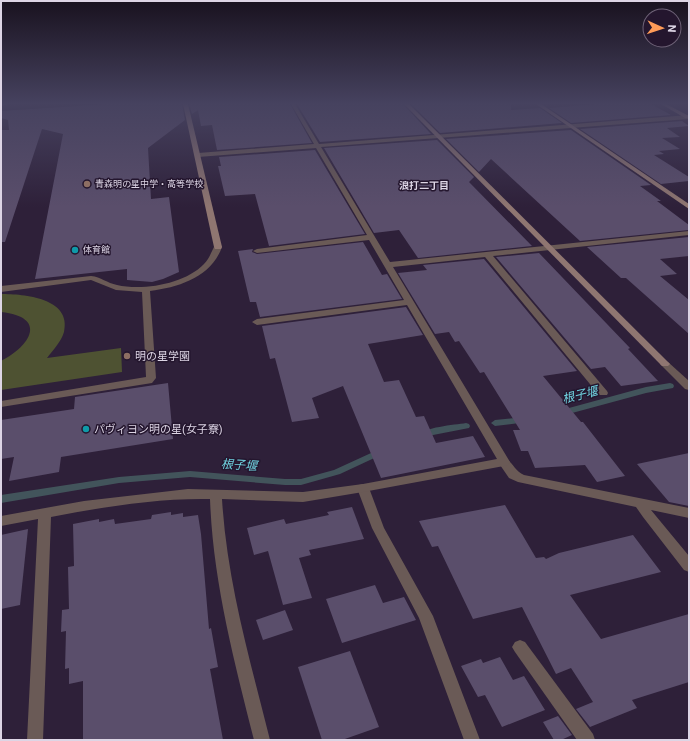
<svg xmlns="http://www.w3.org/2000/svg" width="690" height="741" viewBox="0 0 690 741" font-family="Roboto,'Noto Sans JP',sans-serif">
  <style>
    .green { fill: #4e5232 }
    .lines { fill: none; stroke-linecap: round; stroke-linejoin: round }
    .stream { fill: #42545b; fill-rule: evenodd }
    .building { fill: #5a4e6b }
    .lane { fill: #6a5a56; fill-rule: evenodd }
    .street { fill: #6a5a56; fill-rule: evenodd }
    .secondary { fill: #8f7671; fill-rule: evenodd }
    .education-dot { fill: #8d6e63; stroke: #24162e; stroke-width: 1.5 }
    .culture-dot { fill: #0f9aa8; stroke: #24162e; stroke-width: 1.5 }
    .labels { text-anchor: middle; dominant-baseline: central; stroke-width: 3; stroke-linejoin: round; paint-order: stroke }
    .far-poi-label { font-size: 9px; fill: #ddd5e5; stroke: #24162e; text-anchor: start }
    .far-neighbourhood-label { font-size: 10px; font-weight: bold; fill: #ddd5e5; stroke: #24162e }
    .poi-label { font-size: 11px; fill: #ddd5e5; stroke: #24162e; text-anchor: start }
    .water-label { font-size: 12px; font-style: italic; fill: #70d3e0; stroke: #24162e }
  </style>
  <rect width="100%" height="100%" fill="#2e2039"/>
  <!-- green -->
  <path class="green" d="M1,294c23,0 71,4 63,38 -3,10 -11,18 -17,26l74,-10 1,24 -121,18v-29c30,-15 47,-44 0,-49z"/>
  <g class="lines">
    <!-- stream -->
    <g class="stream">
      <polygon points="670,383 673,384 674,386 673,388 646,393 561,416 557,413 558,411 646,387"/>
      <polygon points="524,417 527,418 528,420 527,422 495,426 491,423 495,420"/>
      <path d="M466,423l3,1 1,2 -1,2 -36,7 -12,4 -3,-1 -1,-2c7,-9 37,-11 49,-13z"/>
      <polygon points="382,448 385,449 387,451 385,453 340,474 301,485 285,485 190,477 119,483 1,503 1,495 119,477 190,471 285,479 301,479 334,470"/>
    </g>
  </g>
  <!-- building -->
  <g class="building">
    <polygon points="108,104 182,104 185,120 148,148 151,199 169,197 179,272 163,279 152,282 127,280 127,269 35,279 63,134 42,129 5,242 1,242 1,130 9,130 8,120 1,118 1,111"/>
    <polygon points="189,104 290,104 312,143 217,150 212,125 201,126 198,110 192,114"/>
    <polygon points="297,104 403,104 431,134 320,142"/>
    <polygon points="411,104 511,104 511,110 540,108 562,123 440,133"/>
    <polygon points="598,104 651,104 671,115 571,123 549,108"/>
    <polygon points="682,121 689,126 667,128 680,137 662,138 680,149 659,151 664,154 654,155 689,177 689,181 661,184 580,129"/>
    <polygon points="571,130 651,185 640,186 661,201 657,201 689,225 689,230 580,241 491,159 479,172 446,139"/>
    <polygon points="437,140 474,177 469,182 532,246 418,258 399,230 374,233 324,148"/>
    <polygon points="315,150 365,234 269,246 255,194 225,196 218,166 221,166 219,157"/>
    <polygon points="689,237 689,256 660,259 677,274 660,276 689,300 689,334 626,278 621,278 587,247"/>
    <polygon points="363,242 382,275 387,274 402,299 260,317 256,302 250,302 238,251 253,249 252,252 257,254"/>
    <polygon points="539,253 630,348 628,349 658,381 621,386 605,367 591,369 496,257"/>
    <polygon points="484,259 577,371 543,376 581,422 583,422 625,476 597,482 585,465 535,468 528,451 521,451 513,430 520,430 484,372 480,373 459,341 455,342 449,332 435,334 398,273 427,270 423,265"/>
    <polygon points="406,307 423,335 368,344 384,382 399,380 416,417 424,416 436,443 473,436 485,457 381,478 343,386 312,398 319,418 292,422 275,358 270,359 262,326"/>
    <polygon points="168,383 173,439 61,457 59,472 9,481 14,457 1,459 1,420 74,409 75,397"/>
    <polygon points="689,453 689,506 669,502 637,464"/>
    <polygon points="505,505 536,558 544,557 546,559 559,553 633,535 661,572 570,595 601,639 689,614 689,682 632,700 637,708 590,727 576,709 593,702 571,668 556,674 522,607 473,619 438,546 432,547 419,521"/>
    <polygon points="352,507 364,539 309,550 311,555 299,558 312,598 283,605 268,551 254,555 247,528 284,519 286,524 329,515 327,512"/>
    <polygon points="171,512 171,515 183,513 183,517 198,515 201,534 209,629 211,628 218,667 210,669 223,740 83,740 83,681 69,684 69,668 65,669 66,631 61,632 62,610 69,609 68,567 74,566 73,524 99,519 99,522 114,519 115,524 151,519 152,515"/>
    <polygon points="28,529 20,605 1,609 1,535"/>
    <polygon points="375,585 383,603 404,597 416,620 342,643 326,599"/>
    <polygon points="285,610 293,630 263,640 256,620"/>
    <polygon points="350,651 379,727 342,740 322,740 298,667"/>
    <polygon points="500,657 513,680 524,676 545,710 502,727 485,695 478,697 461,666 481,659 483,663"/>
    <polygon points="558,716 572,735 561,740 554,740 543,722"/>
  </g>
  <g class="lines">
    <!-- lane -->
    <g class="lane">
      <path d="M215,245h6l1,2c-11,30 -42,40 -72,44l6,87 -4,5 -151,24v-6l145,-24 -4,-85 -26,-2 -25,-10 -90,12v-6l90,-10c10,1 16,7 26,9 26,6 68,-1 87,-21 6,-6 7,-12 11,-19z"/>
      <path d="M504,458c8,2 10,13 20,17l165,33v10l-38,-8 38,46v16l-5,-2 -41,-53 -7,-10 -118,-25 -9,-4 -11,-16 2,-3z"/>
      <polygon points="363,484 367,485 369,488 384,528 433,616 480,740 464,740 419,618 372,528 357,488 359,485"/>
    </g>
    <!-- street -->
    <g class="street">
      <path d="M291,104h4l24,40 370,-29v4l-368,28 69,115 299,-31v4l-196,21 114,135 1,2 -1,2h-8l-114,-138 -92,10 117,195 -2,3 -4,1 -141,26 -60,10 -81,-3c5,83 28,161 48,241h-16c-20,-80 -41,-158 -44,-241 -53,-1 -107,8 -159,18l-8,223h-16l11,-221 -37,7v-10l83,-15 104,-12 115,3 60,-8 134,-25 -90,-154 -150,20 -5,-3 5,-3 147,-19 -35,-60 -112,13 -4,-2 4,-2 110,-14 -51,-87 -118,9 -3,-2 3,-2 116,-9z"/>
      <polygon points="665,361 668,362 689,381 689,390 685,389 660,364"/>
      <polygon points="520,640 525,642 593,734 595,740 577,740 515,652 512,647 515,642"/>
    </g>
    <!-- secondary -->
    <g class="secondary">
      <polygon points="1,104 8,104 1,106"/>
      <polygon points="183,104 188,104 222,247 221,249 215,249 214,247"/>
      <polygon points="404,104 409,104 668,362 670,364 668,366 662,366"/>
      <polygon points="536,104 541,104 689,204 689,209"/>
      <polygon points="661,104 666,104 689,116 689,118 685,118"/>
    </g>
  </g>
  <!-- sky -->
  <linearGradient id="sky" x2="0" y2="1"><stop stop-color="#19121f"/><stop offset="0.5" stop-color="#46425f"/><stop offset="1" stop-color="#46425f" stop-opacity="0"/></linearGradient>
  <rect width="690" height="207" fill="url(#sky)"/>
  <!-- markers -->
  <g class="education-dot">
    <circle cx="87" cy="184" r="4"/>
    <circle cx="127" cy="356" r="4"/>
  </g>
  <g class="culture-dot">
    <circle cx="75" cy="250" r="4"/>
    <circle cx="86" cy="429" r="4"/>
  </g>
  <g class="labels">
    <!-- far-poi labels -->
    <g class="far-poi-label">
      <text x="95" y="184">青森明の星中学・高等学校</text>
      <text x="83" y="250">体育館</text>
    </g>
    <!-- far-neighbourhood labels -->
    <g class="far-neighbourhood-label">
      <text x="424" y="185">浪打二丁目</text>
    </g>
    <!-- poi labels -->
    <g class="poi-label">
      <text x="135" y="356">明の星学園</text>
      <text x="94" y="429">パヴィヨン明の星(女子寮)</text>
    </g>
    <!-- water labels -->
    <g class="water-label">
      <text transform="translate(580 395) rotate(-14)">根子堰</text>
      <text transform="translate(239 465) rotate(4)">根子堰</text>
    </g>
  </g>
  <!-- border -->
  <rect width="690" height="741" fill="none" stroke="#ddd5e5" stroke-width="4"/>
  <!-- north arrow -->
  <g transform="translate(662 28) rotate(93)"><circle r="19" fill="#24162e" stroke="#6e6277"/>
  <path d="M0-3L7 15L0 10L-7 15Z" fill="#fe9b58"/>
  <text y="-6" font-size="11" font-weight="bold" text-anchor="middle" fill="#ddd5e5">N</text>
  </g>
</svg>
